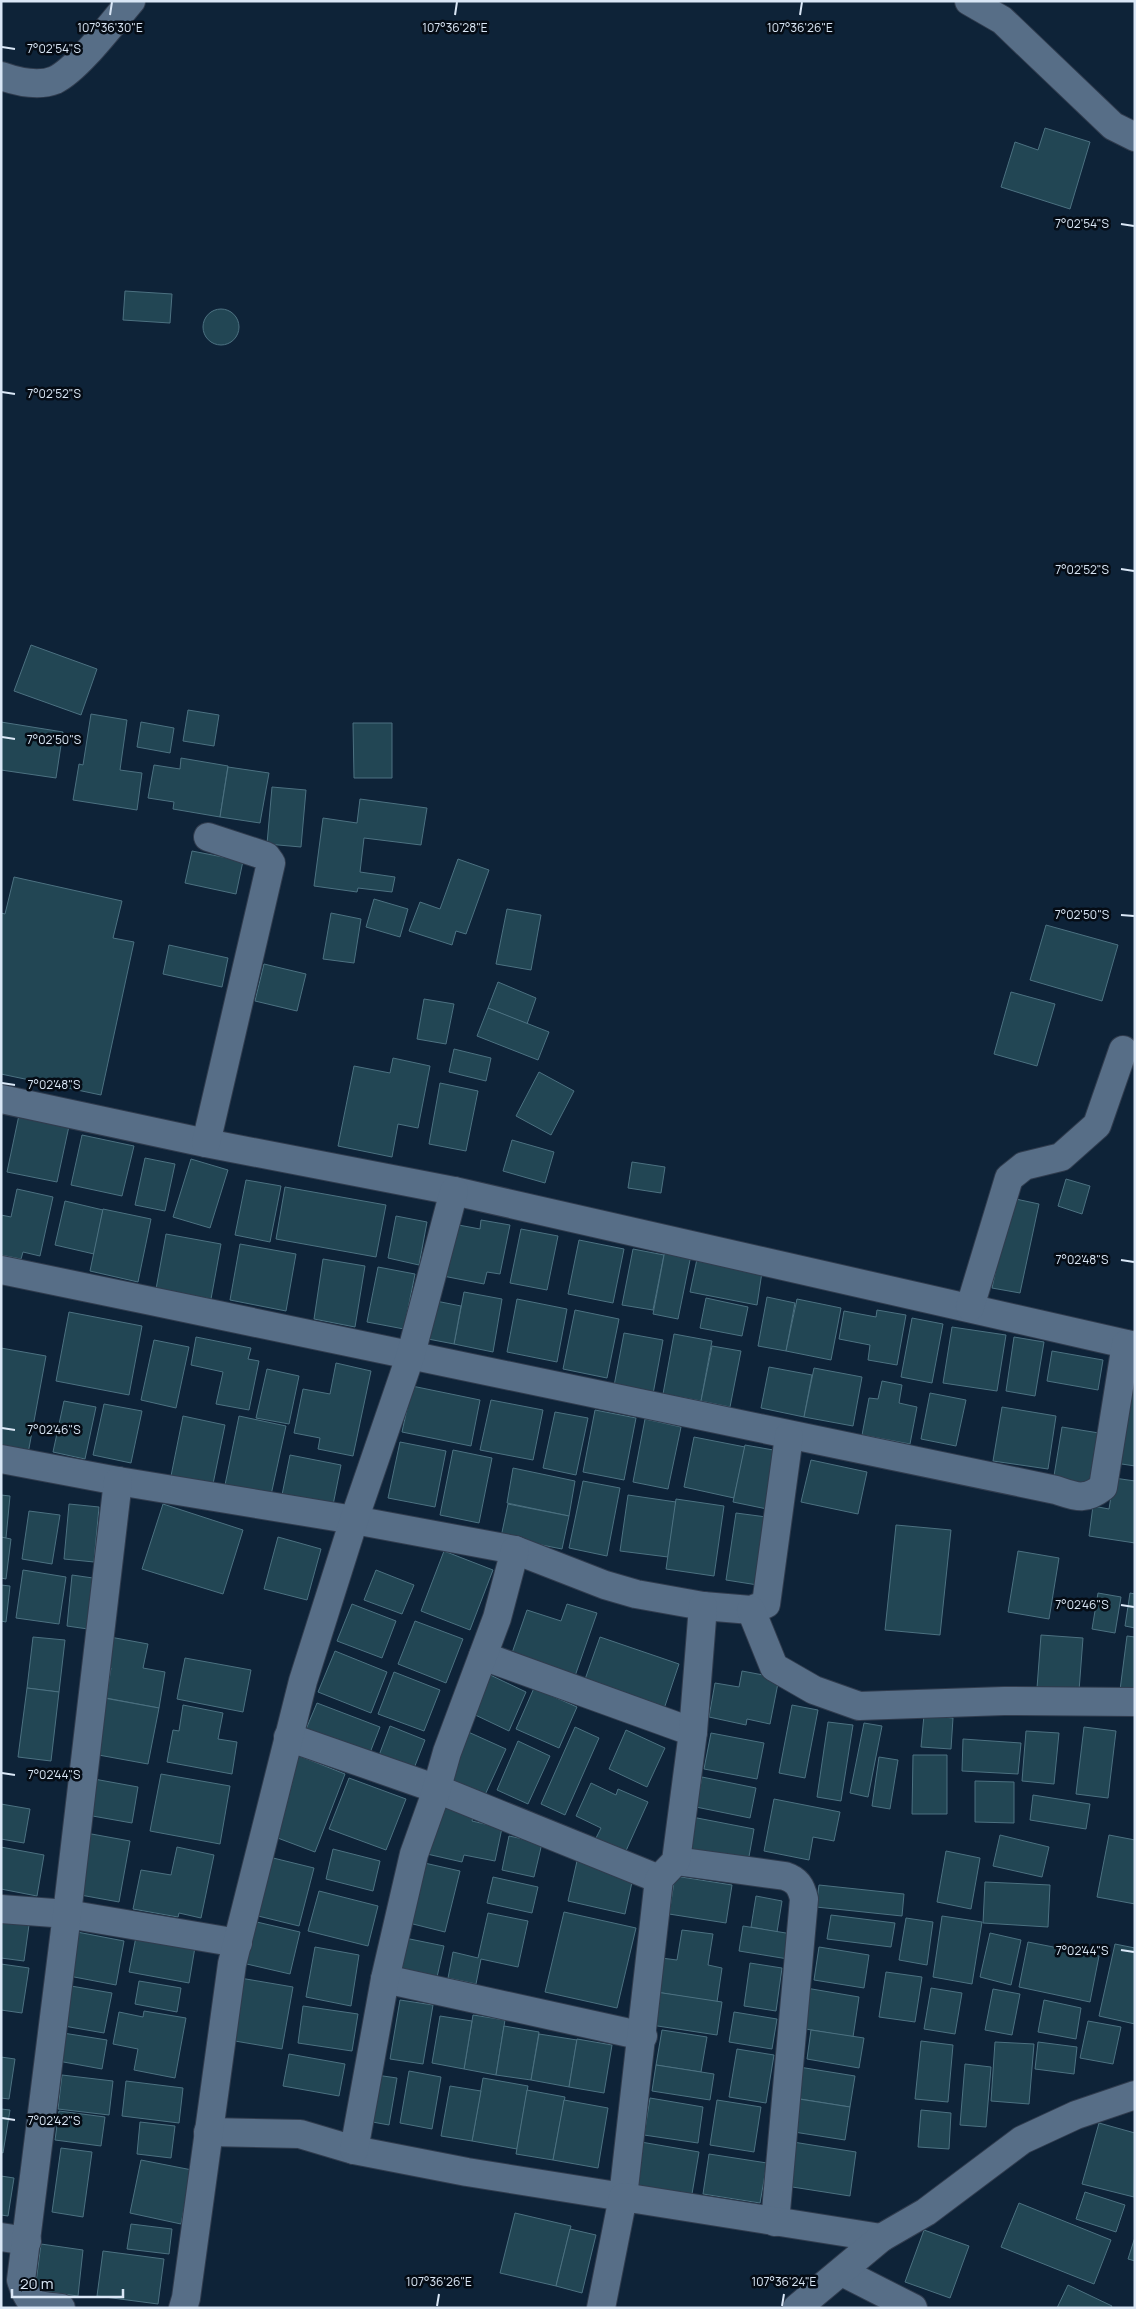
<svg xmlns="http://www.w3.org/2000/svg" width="1136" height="2309" viewBox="0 0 1136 2309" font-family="Manrope,sans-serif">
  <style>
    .building { fill: #224654; stroke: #4c7181 }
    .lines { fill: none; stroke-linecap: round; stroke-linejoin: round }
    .minor-casing { stroke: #303c4e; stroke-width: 30 }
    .minor { stroke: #576e87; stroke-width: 28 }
    .ticks { fill: none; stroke: #dae7f6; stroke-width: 2 }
    .ticks-label { font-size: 12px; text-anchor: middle; fill: #dae7f6; stroke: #050c15; stroke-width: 5; stroke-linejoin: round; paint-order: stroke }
  </style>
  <rect width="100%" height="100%" fill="#0e2338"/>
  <!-- building -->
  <g class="building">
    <polygon points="1045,128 1090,142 1070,209 1001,187 1015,142 1038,150"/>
    <polygon points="125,291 172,294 170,323 123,320"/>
    <circle cx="221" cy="327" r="18"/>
    <polygon points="31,645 97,669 81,715 14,691"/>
    <polygon points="188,710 219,715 214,746 183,741"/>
    <polygon points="91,714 127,720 120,770 142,773 137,810 73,800 79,764 83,765"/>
    <polygon points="1,722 63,732 56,778 1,770"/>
    <polygon points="141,722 174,728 170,753 137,747"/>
    <polygon points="353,723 392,723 392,778 354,778"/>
    <polygon points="181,758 228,766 220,817 173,809 174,802 148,798 154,765 180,769"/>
    <polygon points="228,767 269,773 260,823 220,817"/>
    <polygon points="272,787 306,790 301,847 267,844"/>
    <polygon points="360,799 427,808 421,845 364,838 360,872 395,877 392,892 358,888 357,892 314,886 323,818 357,823"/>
    <polygon points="192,851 243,861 236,894 185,883"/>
    <polygon points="458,859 489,870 466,934 456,931 452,945 409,931 420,902 440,909"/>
    <polygon points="14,877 122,901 113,938 134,942 101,1095 1,1074 1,913 5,914"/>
    <polygon points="374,899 408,909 400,937 366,927"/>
    <polygon points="507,909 541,915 531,970 496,964"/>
    <polygon points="331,913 361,919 354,963 323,959"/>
    <polygon points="1046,925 1118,945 1102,1001 1030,980"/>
    <polygon points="169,945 228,958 222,987 163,974"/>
    <polygon points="264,964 306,974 297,1011 255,1001"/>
    <polygon points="498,982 536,998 527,1024 488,1008"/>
    <polygon points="1011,992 1055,1004 1037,1066 994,1054"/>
    <polygon points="424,999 454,1004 446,1044 417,1039"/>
    <polygon points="488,1008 549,1032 538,1060 477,1036"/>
    <polygon points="454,1049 491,1058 486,1081 449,1072"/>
    <polygon points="393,1058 430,1066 418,1128 398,1124 392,1157 338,1146 354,1066 390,1073"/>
    <polygon points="539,1072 574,1091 551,1135 516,1116"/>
    <polygon points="440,1083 478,1091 466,1151 429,1144"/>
    <polygon points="19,1115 69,1126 57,1182 7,1172"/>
    <polygon points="82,1135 134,1146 122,1196 71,1185"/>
    <polygon points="512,1140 554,1152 545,1183 503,1171"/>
    <polygon points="145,1158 175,1164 165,1211 135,1205"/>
    <polygon points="191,1159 228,1170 210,1228 173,1217"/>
    <polygon points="632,1162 665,1167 661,1193 628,1188"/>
    <polygon points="1066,1179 1090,1186 1082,1214 1058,1206"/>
    <polygon points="246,1180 281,1186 270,1242 235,1235"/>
    <polygon points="285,1187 386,1205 376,1257 276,1239"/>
    <polygon points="17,1189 53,1197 40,1256 23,1252 21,1259 1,1255 1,1215 11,1217"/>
    <polygon points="1011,1198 1039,1204 1020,1293 992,1288"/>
    <polygon points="65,1201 103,1210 94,1254 55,1245"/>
    <polygon points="103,1209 151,1219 138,1282 90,1271"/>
    <polygon points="396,1216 427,1222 419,1265 388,1258"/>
    <polygon points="481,1220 510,1225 500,1274 487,1272 484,1284 443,1276 453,1224 480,1229"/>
    <polygon points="521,1229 558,1236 547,1290 510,1283"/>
    <polygon points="166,1234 221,1244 211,1299 156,1289"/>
    <polygon points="579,1240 624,1249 613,1303 568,1294"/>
    <polygon points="240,1244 296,1254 286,1311 230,1300"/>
    <polygon points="633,1249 664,1255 653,1310 622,1305"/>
    <polygon points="665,1250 691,1255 678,1319 653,1314"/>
    <polygon points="323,1259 365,1266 355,1327 314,1319"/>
    <polygon points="697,1259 762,1272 757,1305 690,1292"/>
    <polygon points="378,1267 415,1274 404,1329 367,1322"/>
    <polygon points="464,1292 502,1299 493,1352 454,1344"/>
    <polygon points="767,1297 795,1303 786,1351 758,1346"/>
    <polygon points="706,1298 748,1307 742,1336 700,1328"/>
    <polygon points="517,1299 567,1309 557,1362 507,1352"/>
    <polygon points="797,1299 841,1308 831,1360 786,1351"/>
    <polygon points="436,1301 461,1306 454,1344 428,1339"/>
    <polygon points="575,1310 619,1319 607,1378 563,1369"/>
    <polygon points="877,1310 906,1315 897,1365 868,1360 870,1345 839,1339 844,1311 876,1317"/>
    <polygon points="69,1312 142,1326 129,1395 56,1381"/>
    <polygon points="912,1318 943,1324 932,1383 901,1377"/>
    <polygon points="952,1327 1006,1335 997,1391 943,1383"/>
    <polygon points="624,1333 663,1340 653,1394 614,1386"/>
    <polygon points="674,1334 712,1341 701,1401 663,1394"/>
    <polygon points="196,1337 251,1348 248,1359 259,1361 249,1410 216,1404 223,1372 191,1365"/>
    <polygon points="1014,1337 1044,1342 1035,1396 1006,1391"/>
    <polygon points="154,1340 189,1347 176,1408 141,1400"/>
    <polygon points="712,1346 741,1351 730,1407 701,1401"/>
    <polygon points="1,1348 46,1356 27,1459 1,1454"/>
    <polygon points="1052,1351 1103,1360 1098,1390 1047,1381"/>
    <polygon points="336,1363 371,1371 353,1456 318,1449 320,1438 294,1433 303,1389 330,1394"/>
    <polygon points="769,1367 812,1375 804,1417 761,1408"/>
    <polygon points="814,1368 862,1377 853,1426 804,1417"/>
    <polygon points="267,1369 299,1376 289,1424 256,1418"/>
    <polygon points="1125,1376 1135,1377 1135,1466 1115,1463"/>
    <polygon points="882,1381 902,1385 899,1403 917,1407 910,1444 862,1435 869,1398 878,1399"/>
    <polygon points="412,1386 480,1400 471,1446 402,1432"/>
    <polygon points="930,1393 966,1400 956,1446 921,1439"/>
    <polygon points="491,1400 543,1410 533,1460 480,1450"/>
    <polygon points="64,1401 96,1407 85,1459 53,1452"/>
    <polygon points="104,1404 142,1411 131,1463 93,1455"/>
    <polygon points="1002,1407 1056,1416 1048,1469 993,1461"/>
    <polygon points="595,1410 636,1418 624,1480 583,1472"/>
    <polygon points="555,1412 588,1418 576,1475 543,1468"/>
    <polygon points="183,1416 225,1425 213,1484 171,1476"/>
    <polygon points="239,1416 286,1426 271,1495 225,1485"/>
    <polygon points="645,1419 681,1427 668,1489 633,1482"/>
    <polygon points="1062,1427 1099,1433 1090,1488 1053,1482"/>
    <polygon points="694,1437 745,1447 734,1498 684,1487"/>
    <polygon points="400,1442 446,1451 435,1507 388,1498"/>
    <polygon points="745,1445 779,1451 767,1509 733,1502"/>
    <polygon points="453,1450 492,1458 479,1523 440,1515"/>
    <polygon points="290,1455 341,1465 332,1510 281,1500"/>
    <polygon points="811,1460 867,1472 858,1514 801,1502"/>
    <polygon points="513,1468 575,1481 569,1516 507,1503"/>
    <polygon points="1114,1478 1135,1481 1135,1543 1089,1536 1093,1506 1109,1509"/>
    <polygon points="583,1481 620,1488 607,1556 569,1548"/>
    <polygon points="1,1495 10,1496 6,1538 1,1537"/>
    <polygon points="628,1495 676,1502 668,1557 620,1551"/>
    <polygon points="676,1499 724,1506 714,1576 666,1569"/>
    <polygon points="69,1504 99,1507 94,1562 64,1559"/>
    <polygon points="163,1504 243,1530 223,1594 142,1569"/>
    <polygon points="508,1504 569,1516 562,1549 501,1537"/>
    <polygon points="29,1511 60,1515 52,1564 22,1559"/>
    <polygon points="736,1513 774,1518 764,1586 726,1580"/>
    <polygon points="896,1525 951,1530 940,1635 885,1630"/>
    <polygon points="1,1537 11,1539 6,1579 1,1578"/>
    <polygon points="278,1537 321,1549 307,1600 264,1589"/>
    <polygon points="444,1551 493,1570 470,1630 421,1611"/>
    <polygon points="1018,1551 1059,1558 1049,1619 1008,1612"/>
    <polygon points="23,1570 66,1577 59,1624 16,1618"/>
    <polygon points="376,1570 414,1585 402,1614 364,1600"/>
    <polygon points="72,1575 93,1578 88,1629 67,1626"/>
    <polygon points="1,1585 10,1586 6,1622 1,1621"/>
    <polygon points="1098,1593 1121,1597 1115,1633 1092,1629"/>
    <polygon points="1130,1593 1135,1594 1135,1628 1125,1626"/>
    <polygon points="352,1604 396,1621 382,1658 337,1641"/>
    <polygon points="567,1604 597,1613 574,1679 512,1653 527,1610 561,1621"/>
    <polygon points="415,1621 463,1639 446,1683 398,1664"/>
    <polygon points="1041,1635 1083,1638 1079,1691 1037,1688"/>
    <polygon points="1127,1636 1135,1637 1135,1692 1120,1690"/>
    <polygon points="33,1637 65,1640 59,1692 27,1688"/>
    <polygon points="110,1637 148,1644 143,1668 165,1672 159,1708 106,1698 111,1668 105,1667"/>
    <polygon points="600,1637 679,1664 663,1712 583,1685"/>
    <polygon points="335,1651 387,1672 371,1713 318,1692"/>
    <polygon points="185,1658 251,1670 243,1712 177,1699"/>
    <polygon points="742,1671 779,1678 770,1724 747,1719 746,1725 709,1717 715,1683 739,1687"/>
    <polygon points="394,1672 440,1690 424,1731 378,1714"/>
    <polygon points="486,1673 526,1692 509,1731 469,1712"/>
    <polygon points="27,1688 59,1692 51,1761 18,1757"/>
    <polygon points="534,1688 577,1707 559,1748 516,1729"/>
    <polygon points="104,1698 159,1708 148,1764 93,1754"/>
    <polygon points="317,1703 380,1727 368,1758 304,1734"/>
    <polygon points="183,1705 223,1713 218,1739 237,1742 232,1774 167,1762 173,1730 179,1731"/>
    <polygon points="792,1705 818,1710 805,1778 779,1773"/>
    <polygon points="924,1715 953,1718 951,1749 921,1747"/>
    <polygon points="828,1722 853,1725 841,1801 817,1797"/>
    <polygon points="864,1723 882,1726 868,1797 850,1793"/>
    <polygon points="390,1726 425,1740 413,1771 378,1758"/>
    <polygon points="575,1727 599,1738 565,1815 541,1804"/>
    <polygon points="1084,1727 1116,1731 1108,1798 1076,1794"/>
    <polygon points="626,1730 665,1748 647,1787 609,1769"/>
    <polygon points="466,1731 506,1749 485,1795 446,1777"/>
    <polygon points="1026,1731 1059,1733 1054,1784 1022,1781"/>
    <polygon points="711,1733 764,1743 757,1779 704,1769"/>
    <polygon points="963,1739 1021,1743 1018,1774 962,1771"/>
    <polygon points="518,1741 550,1756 528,1804 497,1790"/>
    <polygon points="297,1755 345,1774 315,1852 267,1834"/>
    <polygon points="913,1755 947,1755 947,1814 912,1814"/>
    <polygon points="879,1757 898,1760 890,1809 872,1806"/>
    <polygon points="161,1774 230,1786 220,1844 150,1831"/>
    <polygon points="702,1777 756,1788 750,1818 696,1807"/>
    <polygon points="349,1778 406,1799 386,1850 329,1829"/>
    <polygon points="94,1779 138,1787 132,1823 87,1815"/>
    <polygon points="975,1781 1014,1782 1014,1823 975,1822"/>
    <polygon points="591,1783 616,1795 618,1789 648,1802 625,1853 595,1840 601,1828 576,1816"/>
    <polygon points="1033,1795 1090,1804 1086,1829 1030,1820"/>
    <polygon points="774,1799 840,1812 834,1841 813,1837 809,1860 764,1851"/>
    <polygon points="1,1804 30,1809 24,1843 1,1839"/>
    <polygon points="438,1804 474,1813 472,1821 502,1828 495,1861 464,1855 462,1862 427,1854"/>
    <polygon points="692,1817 754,1829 748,1862 686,1849"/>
    <polygon points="86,1833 130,1841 119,1902 75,1894"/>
    <polygon points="1000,1835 1049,1847 1042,1877 993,1866"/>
    <polygon points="1109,1835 1135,1840 1135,1904 1097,1897"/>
    <polygon points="509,1836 542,1843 534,1877 502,1870"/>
    <polygon points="1,1847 44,1855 37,1896 1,1889"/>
    <polygon points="177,1847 214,1855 201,1918 179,1913 178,1917 133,1909 141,1870 171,1875"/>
    <polygon points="333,1849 380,1861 373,1891 326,1879"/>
    <polygon points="946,1851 980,1858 971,1909 937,1902"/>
    <polygon points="265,1856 314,1868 299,1926 250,1914"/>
    <polygon points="577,1861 634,1873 625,1914 568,1901"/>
    <polygon points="420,1862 460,1871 445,1932 405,1922"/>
    <polygon points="675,1876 732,1885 726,1923 669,1914"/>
    <polygon points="493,1877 538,1887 532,1913 487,1903"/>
    <polygon points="985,1882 1050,1885 1048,1927 983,1923"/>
    <polygon points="819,1885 904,1894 902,1916 816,1907"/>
    <polygon points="319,1891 378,1906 368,1946 308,1931"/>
    <polygon points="756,1896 782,1901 777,1932 751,1927"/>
    <polygon points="564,1912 636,1928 617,2008 545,1992"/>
    <polygon points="488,1913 528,1921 518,1967 481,1959 476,1984 448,1978 453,1952 478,1958"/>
    <polygon points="831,1915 895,1923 891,1947 827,1939"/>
    <polygon points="942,1916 982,1922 972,1984 933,1977"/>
    <polygon points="906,1918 933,1922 927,1965 899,1960"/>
    <polygon points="248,1920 300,1932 290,1974 238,1962"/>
    <polygon points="1,1921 29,1925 24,1961 1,1958"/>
    <polygon points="743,1926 792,1934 788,1959 739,1951"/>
    <polygon points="682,1930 713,1934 708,1965 722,1968 717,2002 656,1992 661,1958 677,1960"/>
    <polygon points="77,1932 124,1941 116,1985 69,1976"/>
    <polygon points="990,1933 1021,1940 1011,1985 980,1977"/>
    <polygon points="136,1937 195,1947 189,1983 129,1972"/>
    <polygon points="400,1937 444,1946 435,1986 391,1975"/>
    <polygon points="1028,1942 1099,1956 1090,2002 1019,1987"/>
    <polygon points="1115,1944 1135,1948 1135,2024 1099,2016"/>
    <polygon points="315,1947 359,1955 351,2006 306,1997"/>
    <polygon points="819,1947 869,1955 864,1988 814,1980"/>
    <polygon points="750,1963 782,1968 776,2011 744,2006"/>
    <polygon points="1,1964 29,1968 22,2013 1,2010"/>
    <polygon points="886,1972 922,1977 915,2022 879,2017"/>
    <polygon points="240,1978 293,1987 282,2049 229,2040"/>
    <polygon points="139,1981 181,1988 177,2012 135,2004"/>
    <polygon points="71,1986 112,1993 104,2033 64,2026"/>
    <polygon points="800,1987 859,1997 853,2037 794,2027"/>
    <polygon points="931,1988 962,1993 955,2034 924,2029"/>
    <polygon points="993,1989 1020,1994 1012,2035 985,2030"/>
    <polygon points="656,1992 722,2002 717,2035 651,2025"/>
    <polygon points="400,2000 433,2005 423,2064 390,2059"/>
    <polygon points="1044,2000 1081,2008 1076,2039 1038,2032"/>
    <polygon points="303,2006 358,2014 352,2051 298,2043"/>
    <polygon points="144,2011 186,2018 175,2078 134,2070 138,2049 113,2044 119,2012 143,2017"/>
    <polygon points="734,2012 777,2019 772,2049 729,2042"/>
    <polygon points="473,2015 505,2020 496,2075 464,2069"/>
    <polygon points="440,2016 472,2021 464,2069 432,2063"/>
    <polygon points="1088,2021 1121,2027 1113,2064 1080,2058"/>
    <polygon points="504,2026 539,2032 531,2080 496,2075"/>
    <polygon points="662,2030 707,2037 701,2072 656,2065"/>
    <polygon points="811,2030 864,2038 859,2068 807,2059"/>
    <polygon points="63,2033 107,2040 102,2069 58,2061"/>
    <polygon points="539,2034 577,2040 569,2087 531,2080"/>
    <polygon points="577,2039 612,2045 604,2093 569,2087"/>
    <polygon points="921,2041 953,2045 948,2102 915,2099"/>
    <polygon points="995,2042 1034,2044 1029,2104 991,2101"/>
    <polygon points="1038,2042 1077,2047 1074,2074 1035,2069"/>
    <polygon points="737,2049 774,2055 766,2103 729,2097"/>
    <polygon points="289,2054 345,2064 339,2096 283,2086"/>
    <polygon points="1,2057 15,2059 9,2099 1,2098"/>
    <polygon points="965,2064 991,2067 986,2127 960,2125"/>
    <polygon points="656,2065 714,2074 710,2100 652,2091"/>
    <polygon points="799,2067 855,2076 850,2107 794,2098"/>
    <polygon points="409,2071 441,2077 432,2129 400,2123"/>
    <polygon points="62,2075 113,2081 109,2115 58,2109"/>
    <polygon points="376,2075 397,2078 389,2125 367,2121"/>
    <polygon points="483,2078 528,2086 517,2149 472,2141"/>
    <polygon points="126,2081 183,2088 179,2123 122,2116"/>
    <polygon points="450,2086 481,2091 472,2141 441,2136"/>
    <polygon points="527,2090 565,2097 553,2160 516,2154"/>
    <polygon points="650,2098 703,2107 698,2143 644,2135"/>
    <polygon points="799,2099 850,2107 845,2140 794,2132"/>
    <polygon points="564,2100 608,2108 598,2168 553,2160"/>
    <polygon points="717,2100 761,2107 754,2152 710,2145"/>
    <polygon points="1,2109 10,2110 3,2153 1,2152"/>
    <polygon points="921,2110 951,2113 949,2149 918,2147"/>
    <polygon points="59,2111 105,2117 101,2146 55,2140"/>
    <polygon points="140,2122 175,2126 171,2158 137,2154"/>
    <polygon points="1099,2123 1135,2133 1134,2197 1082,2184"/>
    <polygon points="641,2142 699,2152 692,2194 634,2185"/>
    <polygon points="793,2142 856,2152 850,2196 786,2186"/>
    <polygon points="61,2148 92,2152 83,2217 52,2212"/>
    <polygon points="709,2154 767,2163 760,2203 703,2194"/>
    <polygon points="141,2160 192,2170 181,2224 130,2213"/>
    <polygon points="1,2176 14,2178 8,2216 1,2215"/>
    <polygon points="1085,2192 1125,2205 1116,2232 1076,2219"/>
    <polygon points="1019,2203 1111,2240 1094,2284 1001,2247"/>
    <polygon points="515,2213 571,2226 556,2286 500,2273"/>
    <polygon points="131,2224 172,2229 169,2254 127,2249"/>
    <polygon points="570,2229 596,2235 582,2293 556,2286"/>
    <polygon points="924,2230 969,2246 950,2298 905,2282"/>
    <polygon points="1135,2237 1135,2261 1128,2259"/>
    <polygon points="41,2244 83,2250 78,2296 35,2290"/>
    <polygon points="103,2251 164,2259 158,2304 97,2296"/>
    <polygon points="1068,2285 1112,2306 1111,2308 1057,2308"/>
  </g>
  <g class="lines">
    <defs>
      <g id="minor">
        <polyline points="969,1 1002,20 1113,126 1135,137"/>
        <path d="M1,76c17,6 37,11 54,4 23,-11 58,-58 76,-79"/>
        <polyline points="1,1099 206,1143 454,1191 1135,1346"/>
        <polyline points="206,1143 271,863 266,856 208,837"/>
        <path d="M1,1270c352,72 703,149 1055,220 21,7 29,11 47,-3l23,-143"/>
        <polyline points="970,1307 1009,1178 1024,1166 1061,1157 1097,1125 1123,1050"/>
        <polyline points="1,1459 118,1481 354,1520 515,1550 605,1585 636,1594 703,1606 751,1610 766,1604 789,1436"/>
        <polyline points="751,1610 774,1667 814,1690 859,1706 1004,1701 1135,1702"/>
        <polyline points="483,1656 693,1732"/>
        <polyline points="288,1737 437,1789 659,1879"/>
        <path d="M676,1861l109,15c12,4 16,10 19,23l-29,323"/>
        <polyline points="1,1909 67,1914 238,1943"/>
        <polyline points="385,1979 643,2036"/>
        <polyline points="208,2132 300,2134 354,2150 467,2172 623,2197 659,1879 676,1861 693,1732 703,1606"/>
        <polyline points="354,2150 385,1979 414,1854 434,1798 447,1752 497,1618 515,1550"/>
        <polyline points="1,2237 27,2241"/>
        <polyline points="842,2272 913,2308"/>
        <path d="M61,2308c-26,-3 -32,-1 -40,-28l46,-366 51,-433"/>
        <polyline points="183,2308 186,2298 232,1964 303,1681 354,1520 411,1354 454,1191"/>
        <polyline points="601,2308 623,2197 881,2238"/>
        <polyline points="797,2308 881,2238 926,2212 1022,2140 1076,2115 1135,2095"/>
      </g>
    </defs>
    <!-- minor casing -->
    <use href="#minor" class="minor-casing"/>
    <!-- minor -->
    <use href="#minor" class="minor"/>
  </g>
  <!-- ticks -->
  <path class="ticks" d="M110,15l2,-13M455,15l2,-13M800,15l2,-13M2,47l13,2M1121,224l13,2M2,392l13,2M1121,569l13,2M2,737l13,2M1121,915l13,1M2,1083l13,2M1121,1260l13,2M2,1428l13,2M1121,1605l13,2M2,1773l13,2M1121,1950l13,2M2,2118l13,2M437,2306l2,-12M782,2306l2,-12"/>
  <g class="ticks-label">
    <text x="110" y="32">107°36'30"E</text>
    <text x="455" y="32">107°36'28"E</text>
    <text x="800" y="32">107°36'26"E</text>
    <text x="54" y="53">7°02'54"S</text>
    <text x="1082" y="228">7°02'54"S</text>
    <text x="54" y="398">7°02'52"S</text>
    <text x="1082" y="574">7°02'52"S</text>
    <text x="54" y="744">7°02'50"S</text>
    <text x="1082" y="919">7°02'50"S</text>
    <text x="54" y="1089">7°02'48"S</text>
    <text x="1082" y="1264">7°02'48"S</text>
    <text x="54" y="1434">7°02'46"S</text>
    <text x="1082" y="1609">7°02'46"S</text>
    <text x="54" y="1779">7°02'44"S</text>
    <text x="1082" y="1955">7°02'44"S</text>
    <text x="54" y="2125">7°02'42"S</text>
    <text x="439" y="2286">107°36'26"E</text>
    <text x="784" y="2286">107°36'24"E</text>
  </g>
  <!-- border -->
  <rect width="1136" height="2309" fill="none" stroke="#dae7f6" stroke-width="5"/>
  <!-- scale -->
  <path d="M12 2289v8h111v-8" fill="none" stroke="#dae7f6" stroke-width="2.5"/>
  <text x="20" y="2289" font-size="15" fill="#dae7f6" stroke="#050c15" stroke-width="4" paint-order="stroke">20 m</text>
</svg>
